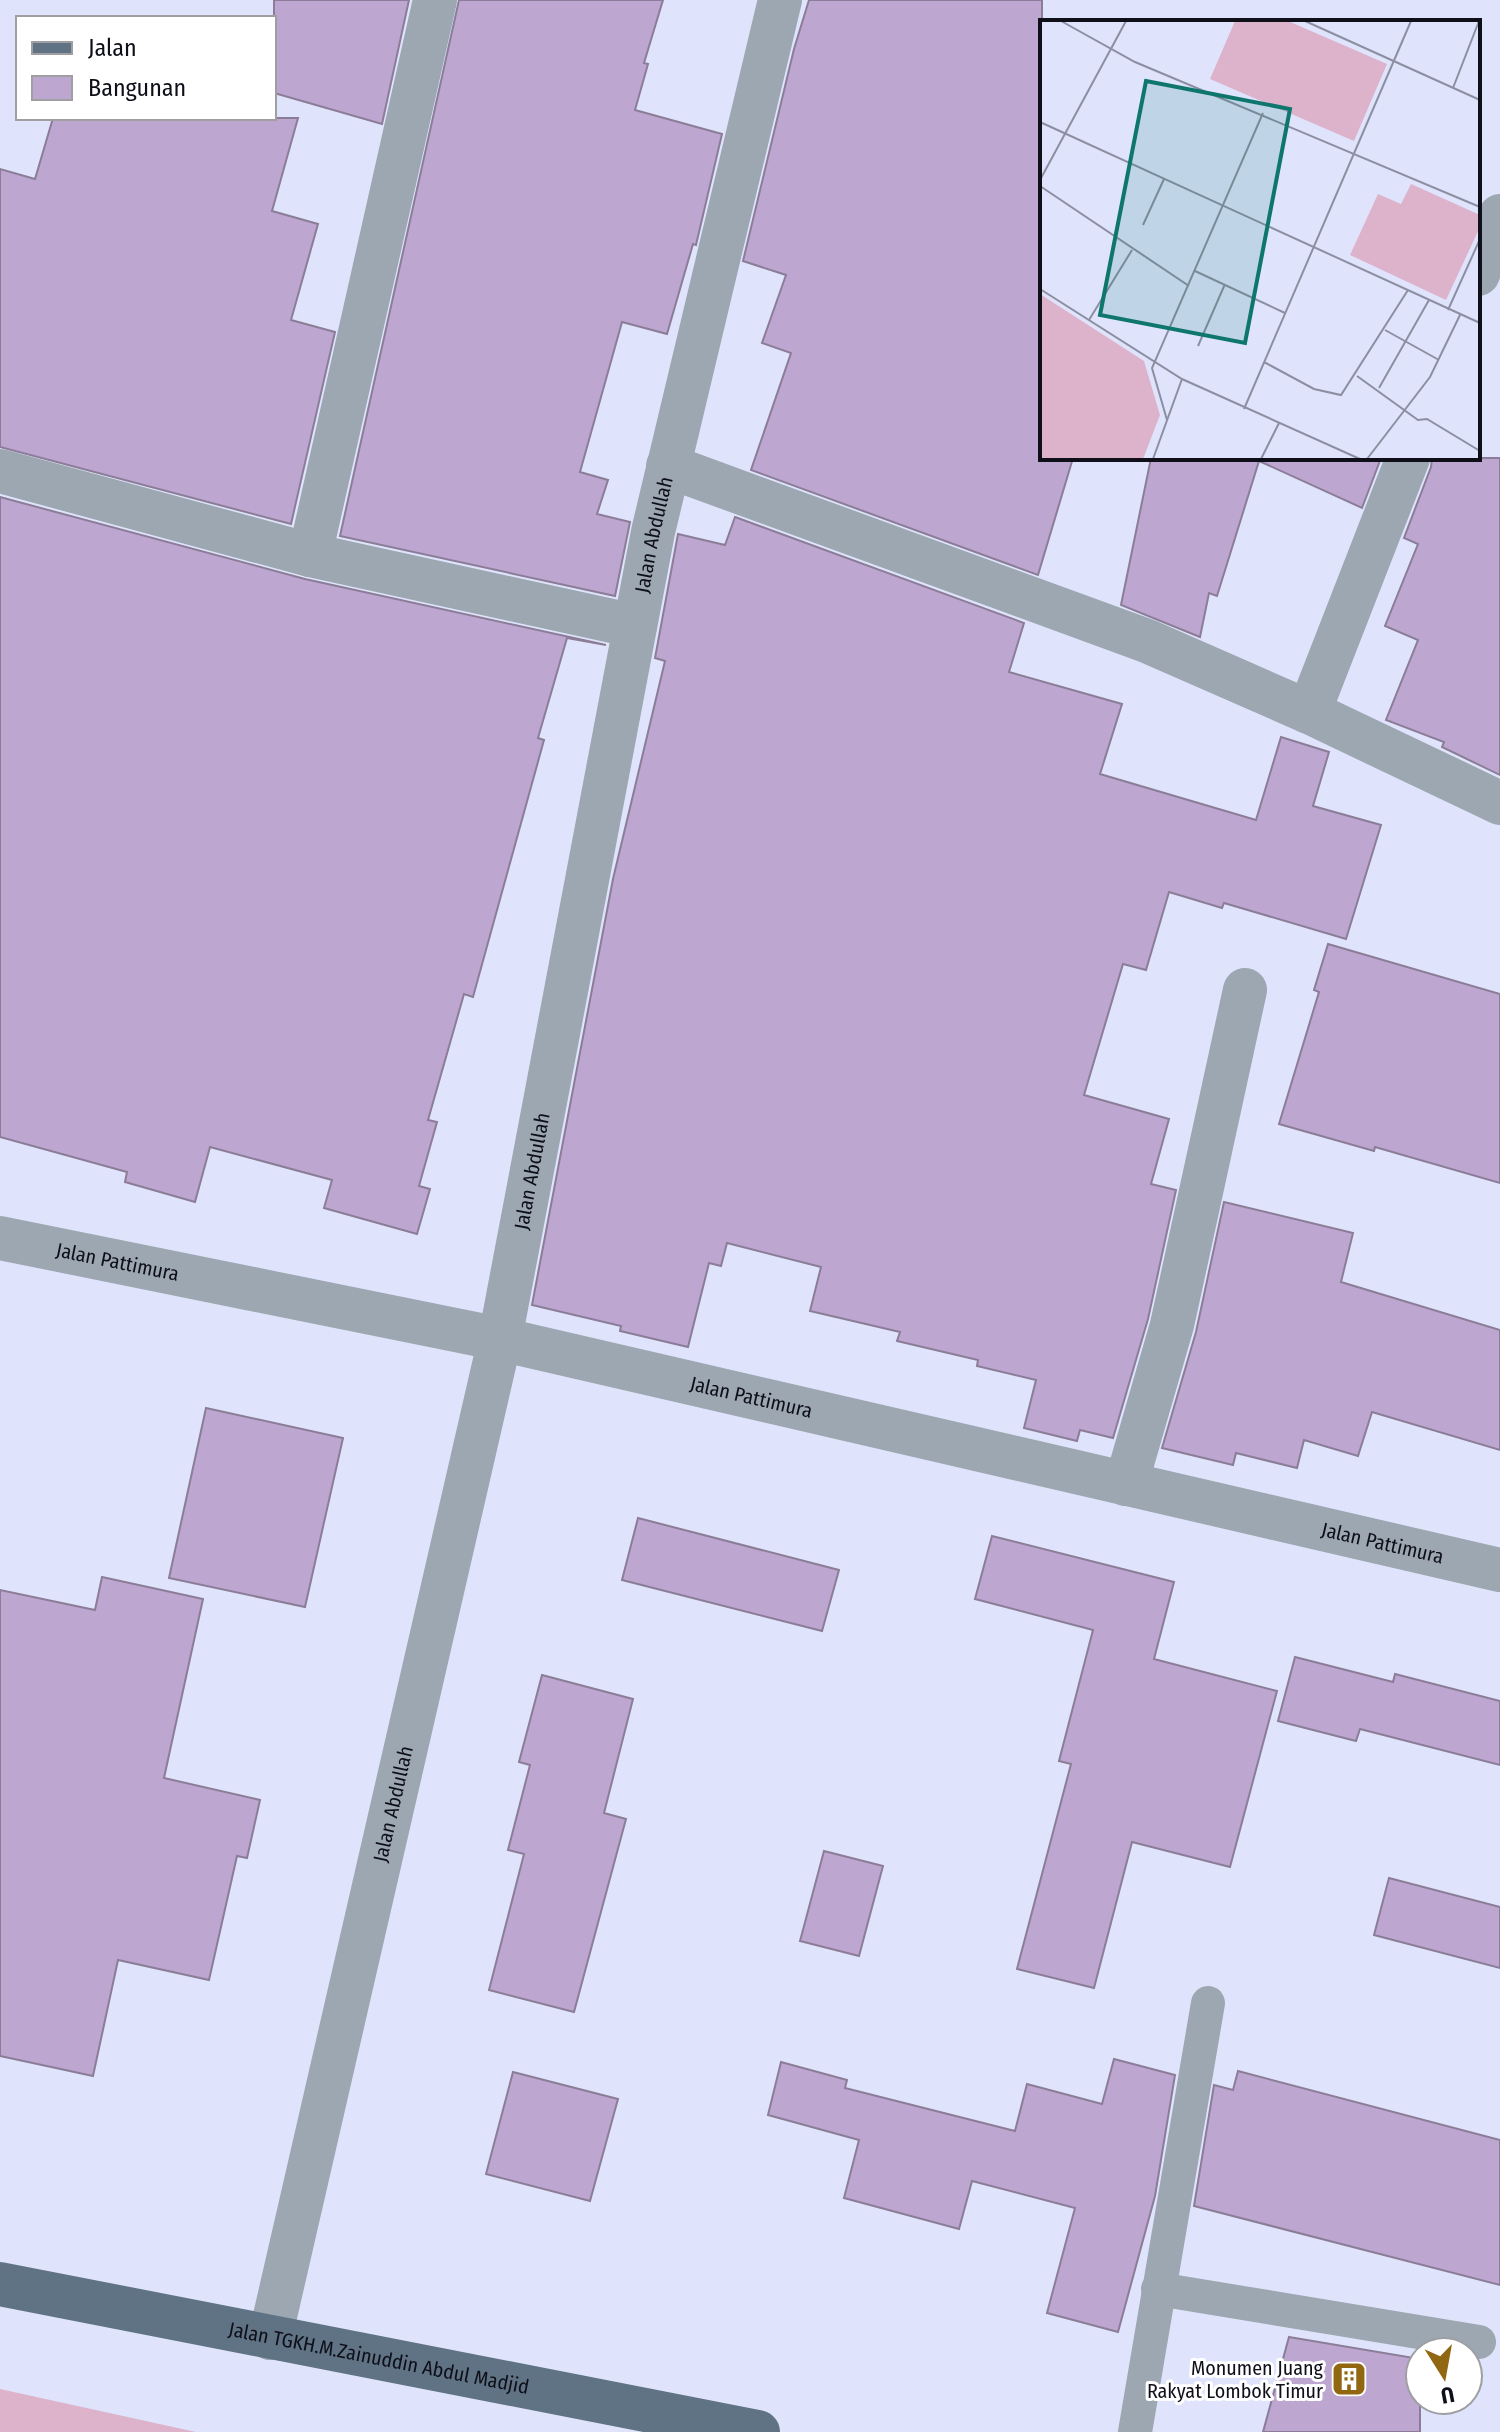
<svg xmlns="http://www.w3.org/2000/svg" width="1500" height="2432" viewBox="0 0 1500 2432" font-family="'Fira Sans Condensed',sans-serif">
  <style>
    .green { fill: #dcb3cb }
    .building { fill: #bda6d0; stroke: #8b7d97; stroke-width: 2 }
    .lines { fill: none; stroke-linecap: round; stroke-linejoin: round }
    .service { stroke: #9ca7b1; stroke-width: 34 }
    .minor { stroke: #9ca7b1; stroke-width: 44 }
    .tertiary { stroke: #9ca7b1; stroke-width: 44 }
    .primary { stroke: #607384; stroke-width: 44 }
    .labels { text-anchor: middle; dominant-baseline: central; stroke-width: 6; stroke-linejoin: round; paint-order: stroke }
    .street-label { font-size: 20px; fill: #0e0f19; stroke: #fff }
    .poi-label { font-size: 20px; fill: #0e0f19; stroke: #fff; text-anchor: end }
    .inset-road { fill: none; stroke: #8b8fa1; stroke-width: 2 }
    .view { fill: #0f766e; fill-opacity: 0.15; stroke: #0f766e; stroke-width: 4 }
    .inset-edge { fill: none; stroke: #0e0f19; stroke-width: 4 }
  </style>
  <rect width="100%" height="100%" fill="#dfe4fc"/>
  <!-- green -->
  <polygon class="green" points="0,2389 196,2432 0,2432"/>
  <!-- building -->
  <g class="building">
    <polygon points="274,0 409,0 382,124 274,93"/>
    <polygon points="459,0 663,0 644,63 648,64 635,110 722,134 696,245 693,244 667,334 622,322 580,472 608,480 597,514 630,522 615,596 340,536"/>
    <polygon points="809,0 1042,0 1042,458 1073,458 1038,575 751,470 791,353 762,343 786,275 743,261 794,49"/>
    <polygon points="53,118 298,118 272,211 318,224 291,320 335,332 291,524 0,447 0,169 35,179"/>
    <polygon points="1151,458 1381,458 1362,508 1259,461 1217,596 1209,593 1200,637 1121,605"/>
    <polygon points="1432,458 1500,458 1500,775 1442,747 1444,742 1386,720 1418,640 1385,626 1418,544 1404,538 1431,467"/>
    <polygon points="0,497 305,579 606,645 567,638 538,738 544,740 473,997 464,994 428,1120 437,1122 419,1186 430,1189 417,1234 324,1208 332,1180 210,1147 195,1202 125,1182 127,1172 0,1137"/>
    <polygon points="735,517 1024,623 1009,672 1122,704 1100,774 1256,820 1281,737 1329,752 1313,806 1381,825 1346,939 1224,903 1222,908 1169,892 1146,970 1123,964 1084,1095 1169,1119 1151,1184 1176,1190 1148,1319 1113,1438 1080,1430 1077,1441 1024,1428 1036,1380 977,1366 978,1360 897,1341 900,1332 810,1311 821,1267 727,1243 721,1266 709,1263 688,1347 620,1331 621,1326 532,1305 613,879 665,661 655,658 678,534 725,545"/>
    <polygon points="1328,944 1500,994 1500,1183 1375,1147 1374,1151 1279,1124 1319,992 1314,990"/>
    <polygon points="1224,1202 1353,1233 1341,1282 1500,1330 1500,1450 1372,1412 1358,1456 1304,1440 1297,1468 1236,1453 1233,1465 1162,1448 1196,1332"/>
    <polygon points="206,1408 343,1438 305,1607 169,1578"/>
    <polygon points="638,1518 839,1570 822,1631 622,1580"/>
    <polygon points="992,1536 1174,1582 1154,1659 1277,1691 1230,1867 1132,1842 1094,1988 1017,1969 1071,1764 1059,1761 1093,1630 975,1599"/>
    <polygon points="102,1577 203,1599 164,1778 260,1800 247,1858 237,1856 209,1980 118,1960 93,2076 0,2056 0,1590 95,1610"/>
    <polygon points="1295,1657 1393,1682 1395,1674 1500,1701 1500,1765 1360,1729 1356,1741 1278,1721"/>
    <polygon points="542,1675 633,1699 604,1813 626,1819 574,2012 489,1990 524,1854 508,1850 530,1765 519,1762"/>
    <polygon points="824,1851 883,1866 859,1956 800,1941"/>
    <polygon points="1389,1878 1500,1907 1500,1968 1374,1935"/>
    <polygon points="1114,2059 1175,2075 1155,2196 1118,2332 1047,2313 1075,2208 972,2181 959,2229 844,2198 859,2140 768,2115 781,2062 847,2080 845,2088 1015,2131 1027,2084 1102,2104"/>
    <polygon points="1238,2071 1500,2140 1500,2285 1194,2206 1214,2085 1233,2090"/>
    <polygon points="513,2072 618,2099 590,2201 486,2174"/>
    <polygon points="1289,2337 1420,2359 1420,2432 1263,2432"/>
  </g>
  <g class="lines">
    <!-- service -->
    <g class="service">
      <polyline points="1158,2289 1479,2342"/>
      <polyline points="1135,2432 1208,2003"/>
    </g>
    <!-- minor -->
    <g class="minor">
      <polyline points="1478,274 1500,216"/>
      <polyline points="668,466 1147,641 1309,712 1500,803"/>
      <polyline points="0,471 310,555 635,626"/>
      <polyline points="310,555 435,0"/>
      <polyline points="1309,712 1408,458"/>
      <polyline points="1126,1484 1172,1325 1245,990"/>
    </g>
    <!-- tertiary -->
    <g class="tertiary">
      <path id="s1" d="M0,1238l500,101 1000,231"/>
      <path id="s2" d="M270,2338l230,-999 153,-807 127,-532"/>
    </g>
    <!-- primary -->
    <path class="primary" id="s3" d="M0,2284l758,148"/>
  </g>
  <!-- icons -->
  <defs>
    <symbol id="building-square" viewBox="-11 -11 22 22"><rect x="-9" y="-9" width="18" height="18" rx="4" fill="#926711" stroke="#fff"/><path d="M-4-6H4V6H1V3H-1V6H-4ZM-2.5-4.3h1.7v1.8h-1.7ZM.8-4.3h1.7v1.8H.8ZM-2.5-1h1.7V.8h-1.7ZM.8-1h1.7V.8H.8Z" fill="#fff"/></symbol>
  </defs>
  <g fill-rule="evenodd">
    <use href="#building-square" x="1329" y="2359" width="40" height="40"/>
  </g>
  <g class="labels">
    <!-- street labels -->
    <g class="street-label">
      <text stroke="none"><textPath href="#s2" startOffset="1844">Jalan Abdullah</textPath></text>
      <text stroke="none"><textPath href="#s2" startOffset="1196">Jalan Abdullah</textPath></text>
      <text stroke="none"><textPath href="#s1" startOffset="120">Jalan Pattimura</textPath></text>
      <text stroke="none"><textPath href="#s1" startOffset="768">Jalan Pattimura</textPath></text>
      <text stroke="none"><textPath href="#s1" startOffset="1416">Jalan Pattimura</textPath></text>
      <text stroke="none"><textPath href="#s2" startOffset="548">Jalan Abdullah</textPath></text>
      <text stroke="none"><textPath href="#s3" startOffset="386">Jalan TGKH.M.Zainuddin Abdul Madjid</textPath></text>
    </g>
    <!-- poi labels -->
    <g class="poi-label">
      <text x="1323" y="2368">Monumen Juang<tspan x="1323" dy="23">Rakyat Lombok Timur</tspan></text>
    </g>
  </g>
  <!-- overview -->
  <g transform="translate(1040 20)">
    <rect width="440" height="440" fill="#dfe4fc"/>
    <path d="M195,1h53l99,43 -33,77 -144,-62zM371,164l69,31v12l-34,73 -96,-45 28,-61 23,10zM0,274l104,67 16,54 -17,44h-103z" fill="#dcb3cb"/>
    <path class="inset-road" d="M21,1l74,41 345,145M265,1l175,79M413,68l26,-67M0,102l440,201M0,160l86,-159M0,166l149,100M103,205l21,-46M155,251l90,42M0,269l142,90 178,80M408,290l32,-71M49,300l43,-70M345,310l54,30M158,326l27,-62M224,342l50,27 27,6 67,-105M317,356l61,44 9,-1 53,32M339,368l50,-88M204,389l167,-388M127,400l-15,-52 111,-255M113,439l29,-80M221,439l18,-36M327,439l63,-82 30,-62"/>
    <path class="view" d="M106,61l144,28 -45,234 -145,-28z"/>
    <rect width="440" height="440" class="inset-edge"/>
  </g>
  <!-- legend -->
  <rect x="16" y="16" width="260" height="104" fill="#ffffff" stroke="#9f9fa3" stroke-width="2"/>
  <rect x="32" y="42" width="40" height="12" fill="#607384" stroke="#9f9fa3" stroke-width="2"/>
  <text x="88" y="56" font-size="24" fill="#0e0f19">Jalan</text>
  <rect x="32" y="76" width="40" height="24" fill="#bda6d0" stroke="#9f9fa3" stroke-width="2"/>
  <text x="88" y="96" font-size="24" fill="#0e0f19">Bangunan</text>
  <!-- north arrow -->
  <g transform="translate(1444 2376) rotate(169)"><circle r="38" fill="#ffffff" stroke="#9f9fa3" stroke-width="2"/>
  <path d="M0-6L14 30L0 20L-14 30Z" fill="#926711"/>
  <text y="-12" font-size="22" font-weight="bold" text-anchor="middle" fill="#0e0f19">U</text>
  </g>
</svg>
